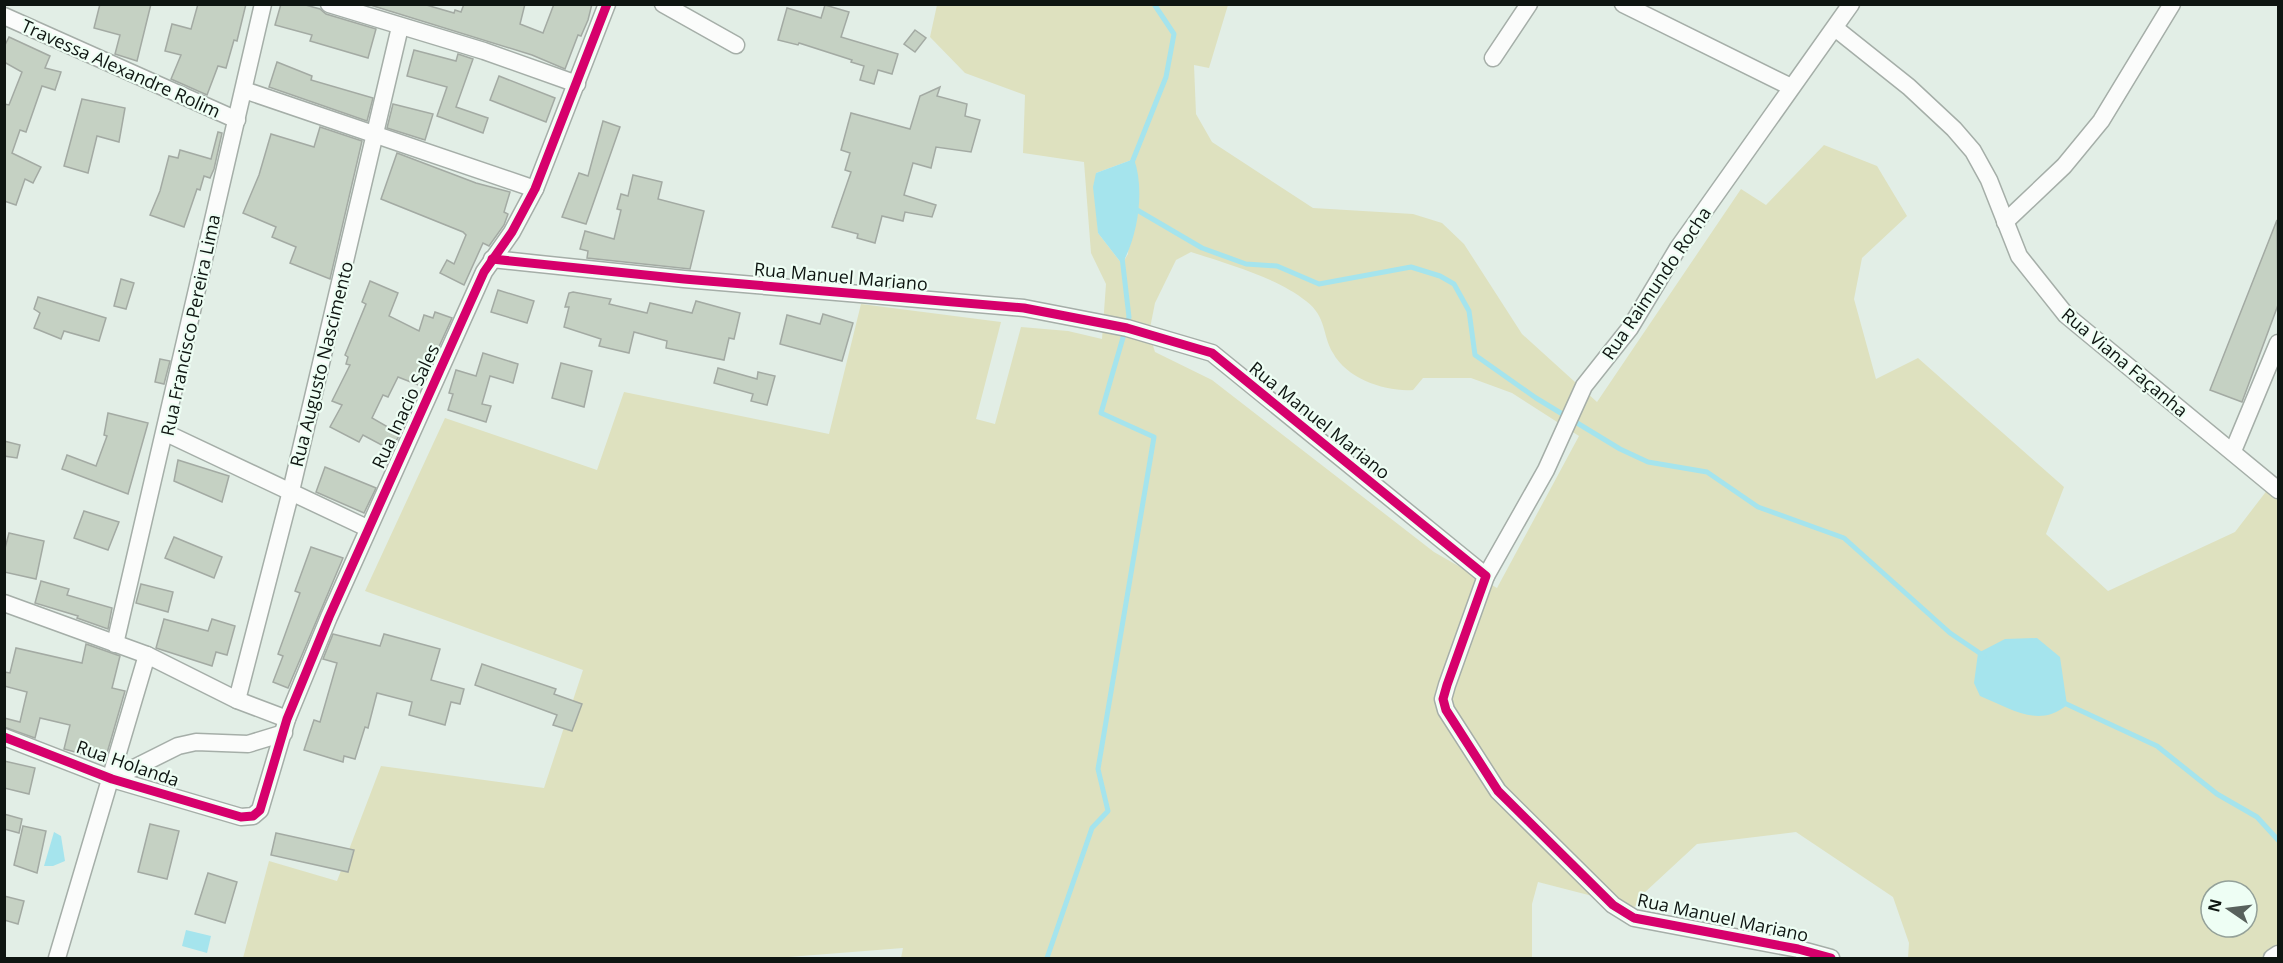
<svg xmlns="http://www.w3.org/2000/svg" width="2283" height="963" viewBox="0 0 2283 963" font-family="'Open Sans',sans-serif">
  <style>
    .green { fill: #dee1bf; fill-rule: evenodd }
    .water { fill: #a5e4ed }
    .lines { fill: none; stroke-linecap: round; stroke-linejoin: round }
    .stream { stroke: #a5e4ed; stroke-width: 5 }
    .building { fill: #c5d1c3; stroke: #a3aaa3; stroke-width: 1.5 }
    .street-casing { stroke: #a5aea8; stroke-width: 19 }
    .street { stroke: #fbfcfb; stroke-width: 16 }
    .cycleway-casing { stroke: #eefef4; stroke-width: 13 }
    .cycleway { stroke: #d6006c; stroke-width: 9 }
    .labels { text-anchor: middle; dominant-baseline: central; stroke-width: 4.5; stroke-linejoin: round; paint-order: stroke }
    .street-label { font-size: 18px; fill: #0e1511; stroke: #eefef4 }
  </style>
  <rect width="100%" height="100%" fill="#e2eee6"/>
  <!-- green -->
  <path class="green" d="M937,5h291l-19,63 -15,-3 2,49 16,28 101,66 100,6 29,9 22,21 58,90 75,68 144,-213 25,16 58,-60 53,21 30,50 -45,42 -8,41 22,80 42,-21 146,129 -18,47 62,57 127,-59 33,-43 10,10v459h-370l1,-15 -16,-46 -97,-65 -99,12 -54,50 -8,13 -97,-25 -6,22v54h-631l2,-10 -127,10h-533l26,-97 68,20 44,-115 163,22 39,-118 -218,-79 80,-173 152,52 27,-78 205,42 32,-130 140,18 -25,97 19,5 26,-97 47,4 34,8 4,-55 -15,-31 -7,-91 -61,-9 2,-58 -60,-22 -35,-36zM1134,159l-6,95 -6,10 -24,-31 -2,-60zM1191,252c34,11 87,26 115,49 21,16 16,34 27,52 14,26 53,39 80,37l10,-12h48l41,15 67,43 -82,152 -63,-36 -222,-172 -57,-28 -6,-19 6,-30 21,-43zM2211,891h36v36h-36z"/>
  <!-- water -->
  <g class="water">
    <path d="M1134,159c11,31 4,77 -12,105l-24,-31 -5,-46 3,-14z"/>
    <path d="M2037,638l23,19 7,48c-29,24 -57,3 -87,-9l-6,-13 4,-30 27,-14z"/>
    <polygon points="54,832 61,836 65,861 53,866 44,866"/>
    <polygon points="186,930 211,936 207,953 182,946"/>
  </g>
  <g class="lines">
    <!-- stream -->
    <g class="stream">
      <polyline points="1131,165 1166,77 1174,34 1154,4"/>
      <polyline points="1132,207 1202,248 1246,264 1277,266 1319,284 1411,267 1440,276 1454,284 1469,311 1475,355 1536,398 1620,449 1648,462 1707,472 1758,507 1844,538 1950,633 1984,656"/>
      <polyline points="2062,702 2157,746 2217,794 2257,817 2278,840"/>
      <polyline points="1047,958 1092,828 1108,811 1098,769 1154,437 1101,413 1129,317 1122,257"/>
    </g>
  </g>
  <!-- building -->
  <g class="building">
    <polygon points="100,4 151,4 137,61 115,54 120,35 94,28"/>
    <polygon points="198,4 246,4 237,41 234,40 226,68 218,66 207,95 171,79 181,55 165,51 172,24 191,29"/>
    <polygon points="281,4 302,4 320,9 326,14 376,29 368,58 310,41 312,35 275,25"/>
    <polygon points="367,4 423,4 454,13 455,10 461,12 464,4 525,4 520,24 543,33 554,4 592,4 588,20 581,36 578,35 565,69 532,55"/>
    <polygon points="825,5 849,12 841,37 898,54 892,74 878,70 874,84 860,80 864,66 851,62 852,60 799,43 798,45 778,40 787,8 821,18"/>
    <polygon points="915,30 926,38 915,52 904,44"/>
    <polygon points="9,37 50,56 45,68 61,72 55,90 42,86 26,132 20,130 12,153 41,167 33,183 25,179 16,205 4,201 4,104 9,105 22,72 4,62 4,47"/>
    <polygon points="414,50 456,61 458,54 473,59 456,107 488,118 483,133 437,116 447,87 407,76"/>
    <polygon points="277,62 312,76 311,80 373,98 367,121 269,87"/>
    <polygon points="499,76 555,98 546,122 490,100"/>
    <polygon points="940,87 937,96 967,104 965,116 980,120 971,152 936,147 931,168 913,163 904,195 936,205 932,217 905,212 903,221 882,216 875,243 857,238 858,234 832,227 851,172 845,170 850,153 841,150 851,113 910,129 920,96"/>
    <polygon points="82,99 125,108 119,142 97,136 88,173 64,166"/>
    <polygon points="393,104 433,114 425,140 387,128"/>
    <polygon points="603,121 620,127 586,224 562,217 579,173 588,176"/>
    <polygon points="320,127 362,141 330,279 290,263 296,247 272,237 276,227 243,213 259,175 271,134 314,147"/>
    <polygon points="218,132 222,133 214,169 210,178 204,176 200,190 197,189 184,227 150,215 160,191 169,156 178,158 180,150 211,159"/>
    <polygon points="397,153 476,183 510,192 504,212 508,214 504,225 489,246 483,243 464,285 440,273 447,260 454,264 466,235 463,232 381,199"/>
    <polygon points="633,175 662,182 658,199 704,211 690,269 587,258 588,251 580,249 585,231 614,239 621,210 617,209 621,194 628,196"/>
    <polygon points="2277,220 2278,305 2242,402 2210,390"/>
    <polygon points="121,279 134,283 126,309 114,306"/>
    <polygon points="370,281 398,293 389,316 419,331 424,315 433,318 435,312 452,318 421,386 398,377 388,397 383,395 372,418 400,434 391,450 363,435 359,442 330,427 342,405 332,401 350,365 346,364 348,357 345,355 366,304 362,302"/>
    <polygon points="498,290 534,301 527,323 491,312"/>
    <polygon points="573,292 611,299 609,304 647,313 650,303 692,313 696,301 740,313 734,339 729,338 724,360 666,348 667,341 634,332 629,353 599,346 601,339 564,327 569,307 565,307 569,293"/>
    <polygon points="38,297 106,318 99,341 64,331 61,339 34,328 40,313 34,309"/>
    <polygon points="823,314 853,323 842,361 780,344 787,315 820,324"/>
    <polygon points="483,353 518,364 513,383 490,376 482,404 491,406 486,422 448,410 453,394 449,393 456,370 476,376"/>
    <polygon points="160,359 170,361 164,384 155,382"/>
    <polygon points="561,363 592,371 584,407 552,398"/>
    <polygon points="718,368 757,379 758,372 775,376 767,405 751,401 753,394 714,383"/>
    <polygon points="108,413 148,423 128,494 62,469 67,455 96,466 107,436 104,435"/>
    <polygon points="4,441 20,445 17,458 4,456"/>
    <polygon points="178,460 229,476 222,502 174,481"/>
    <polygon points="325,467 376,488 364,513 316,492"/>
    <polygon points="84,511 119,522 108,550 74,538"/>
    <polygon points="9,533 44,541 36,579 4,572 4,552"/>
    <polygon points="174,537 222,557 214,578 165,558"/>
    <polygon points="311,547 343,558 288,688 273,682 283,656 278,654 300,593 295,591"/>
    <polygon points="41,581 69,589 67,595 112,608 108,629 77,618 78,616 35,603"/>
    <polygon points="141,584 173,592 168,612 136,603"/>
    <polygon points="164,619 208,631 212,619 235,626 227,655 216,652 212,666 156,648"/>
    <polygon points="333,634 380,646 384,634 440,649 431,680 464,689 460,704 451,702 445,725 409,715 412,702 377,693 368,728 365,727 355,759 344,756 343,762 304,750 314,720 320,722 337,663 323,659"/>
    <polygon points="86,644 120,656 112,688 125,691 105,760 64,749 70,725 40,718 35,738 4,727 4,718 20,722 27,692 4,686 4,672 10,673 16,648 82,663"/>
    <polygon points="482,664 556,689 554,694 582,704 572,731 553,725 557,715 475,685"/>
    <polygon points="4,761 35,768 29,794 4,788"/>
    <polygon points="4,814 22,819 19,833 4,829"/>
    <polygon points="150,824 179,831 167,879 138,872"/>
    <polygon points="23,826 46,831 37,873 14,865"/>
    <polygon points="276,833 354,850 348,872 271,855"/>
    <polygon points="208,873 237,882 225,923 195,914"/>
    <polygon points="4,896 24,901 18,924 4,920"/>
  </g>
  <g class="lines">
    <defs>
      <g id="street">
        <polyline points="329,4 484,51 577,84"/>
        <polyline points="663,4 736,45"/>
        <polyline points="1623,4 1791,87"/>
        <polyline points="4,16 237,120"/>
        <polyline points="1835,28 1909,87 1954,129 1973,151 1989,180 2019,256 2066,315 2278,490"/>
        <polyline points="1493,58 1529,4"/>
        <polyline points="244,90 535,189"/>
        <polyline points="2005,222 2064,166 2101,121 2172,4"/>
        <polyline points="492,259 684,279 1024,308 1127,328 1212,353 1486,576 1447,685 1443,699 1446,710 1498,791 1613,905 1634,918 1798,949 1831,958"/>
        <polyline points="166,433 367,528"/>
        <polyline points="2233,451 2278,343"/>
        <polyline points="1486,576 1546,470 1584,386 1630,328 1678,248 1851,4"/>
        <polyline points="4,603 147,655 237,700 287,719"/>
        <polyline points="115,644 263,4"/>
        <polyline points="237,700 291,491 400,27"/>
        <polyline points="4,737 112,779 241,817 253,816 260,810 287,719 329,617 484,272 512,232 535,189 607,4"/>
        <polyline points="112,779 178,746 196,742 248,744 284,733"/>
        <polyline points="57,958 147,655"/>
        <polyline points="2272,958 2278,954"/>
      </g>
    </defs>
    <!-- street casing -->
    <use href="#street" class="street-casing"/>
    <!-- street -->
    <use href="#street" class="street"/>
    <defs>
      <g id="cycleway">
        <polyline points="492,259 684,279 1024,308 1127,328 1212,353 1486,576 1447,685 1443,699 1446,710 1498,791 1613,905 1634,918 1798,949 1831,958"/>
        <polyline points="4,737 112,779 241,817 253,816 260,810 287,719 329,617 484,272 512,232 535,189 607,4"/>
      </g>
    </defs>
    <!-- cycleway casing -->
    <use href="#cycleway" class="cycleway-casing"/>
    <!-- cycleway -->
    <use href="#cycleway" class="cycleway"/>
  </g>
  <g class="labels">
    <!-- street labels -->
    <g class="street-label">
      <text transform="translate(121 68) rotate(24)">Travessa Alexandre Rolim</text>
      <text transform="translate(841 276) rotate(5)">Rua Manuel Mariano</text>
      <text transform="translate(1656 283) rotate(-56)">Rua Raimundo Rocha</text>
      <text transform="translate(190 325) rotate(-78)">Rua Francisco Pereira Lima</text>
      <text transform="translate(2125 362) rotate(40)">Rua Viana Façanha</text>
      <text transform="translate(321 364) rotate(-76)">Rua Augusto Nascimento</text>
      <text transform="translate(405 406) rotate(-65)">Rua Inacio Sales</text>
      <text transform="translate(1320 420) rotate(39)">Rua Manuel Mariano</text>
      <text transform="translate(128 763) rotate(19)">Rua Holanda</text>
      <text transform="translate(1723 917) rotate(12)">Rua Manuel Mariano</text>
    </g>
  </g>
  <!-- border -->
  <rect width="2283" height="963" fill="none" stroke="#0e1511" stroke-width="12"/>
  <!-- north arrow -->
  <g transform="translate(2229 909) rotate(284)"><circle r="28" fill="#eefef4" stroke="#94a199" stroke-width="1.5"/>
  <path d="M0-4.5L10 22L0 15L-10 22Z" fill="#58615c"/>
  <text y="-9" font-size="16" font-weight="bold" text-anchor="middle" fill="#0e1511">N</text>
  </g>
</svg>
